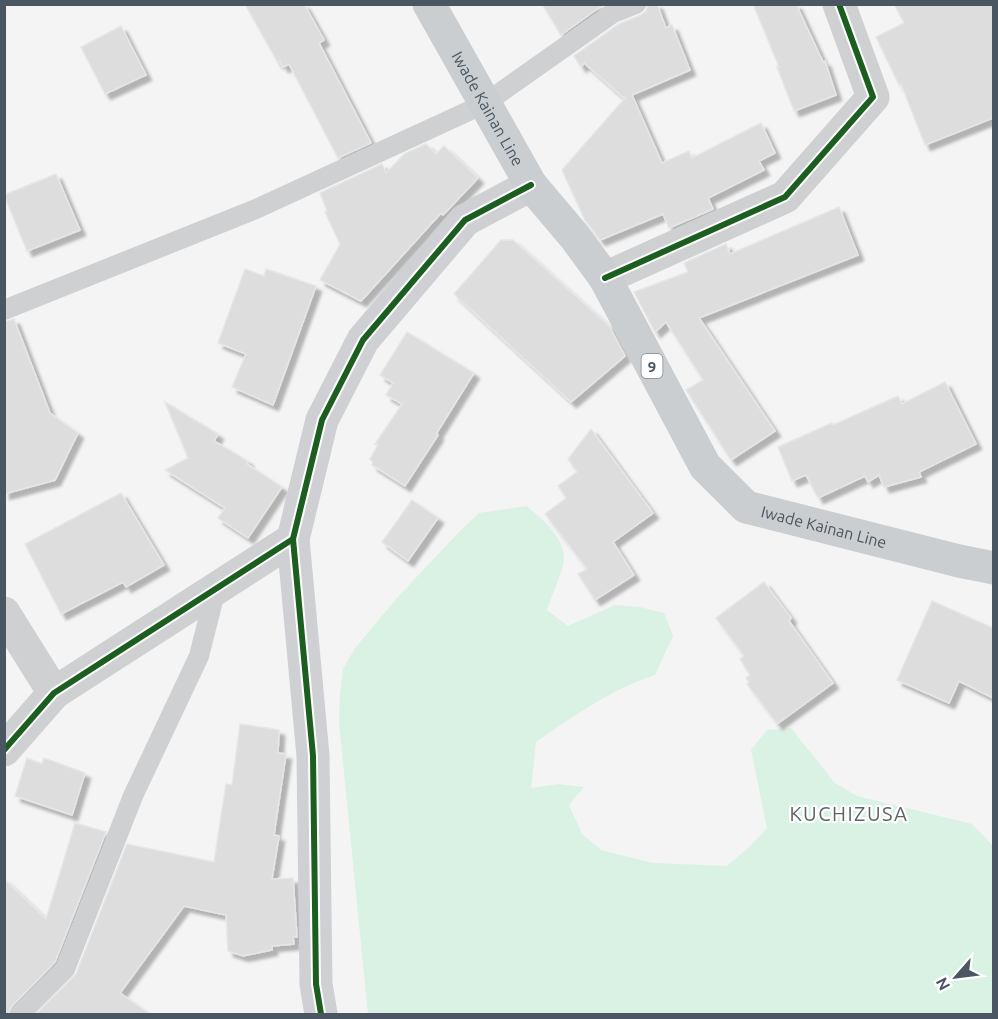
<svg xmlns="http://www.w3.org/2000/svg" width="998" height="1019" viewBox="0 0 998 1019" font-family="Ubuntu,sans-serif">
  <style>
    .green { fill: #d9f2e3 }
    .building { fill: #ddddde; stroke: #e5e6e7; stroke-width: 1.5; filter: url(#shadow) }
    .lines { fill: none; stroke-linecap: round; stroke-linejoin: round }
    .lane { stroke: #ced0d2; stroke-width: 20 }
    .street { stroke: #ced0d2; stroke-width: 33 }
    .secondary { stroke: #ced0d4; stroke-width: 33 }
    .primary { stroke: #caced1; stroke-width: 33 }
    .cycleway-casing { stroke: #fff; stroke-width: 10 }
    .cycleway { stroke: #1b5e20; stroke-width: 6 }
    .labels { text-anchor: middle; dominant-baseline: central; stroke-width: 4.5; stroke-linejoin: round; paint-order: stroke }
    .shield { fill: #fff; stroke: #808990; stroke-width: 1.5 }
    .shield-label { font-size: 15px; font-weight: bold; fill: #4a5661 }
    .street-label { font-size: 16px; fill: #4a5661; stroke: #fff }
    .quarter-label { font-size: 20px; letter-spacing: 1.5px; fill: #5f6368; stroke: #fff }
  </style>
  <defs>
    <filter id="shadow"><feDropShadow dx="5.5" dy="5.5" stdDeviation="1.5" flood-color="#0004"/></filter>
  </defs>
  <rect width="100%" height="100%" fill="#f4f4f4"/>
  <!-- green -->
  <path class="green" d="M527,506c16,14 42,35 36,59 -4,15 -11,30 -16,45l21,16 47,-21 25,2 24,6 9,23 -18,39c-45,15 -80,40 -119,67l-5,46 27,-4 26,3 -15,18 13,29 19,16 52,13 74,3 22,-19 18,-19 -16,-78 16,-20 24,-2 44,55 22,13 115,28 21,22v168h-625l-29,-292 1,-27 3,-26 12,-21 42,-50 60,-64 22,-21z"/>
  <!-- building -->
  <g class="building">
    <polygon points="245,4 304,4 324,40 319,43 371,143 338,158 289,64 283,67 280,61 278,63"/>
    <polygon points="542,4 604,4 561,35"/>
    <polygon points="648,4 657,4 666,28 672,25 690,70 632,95 662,163 689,151 692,158 761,123 775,153 759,161 764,170 708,198 713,209 669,228 663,214 600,240 585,220 562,170 626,97 624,98 584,63 581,67 574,56 619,24 641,15 646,11"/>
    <polygon points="753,4 796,4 823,62 825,61 836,95 794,111 777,67 779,67"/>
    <polygon points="894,4 993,4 993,118 925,145 901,84 899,85 876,37 904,23"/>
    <polygon points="121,26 146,75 105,94 81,47"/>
    <polygon points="426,144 436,154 444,146 478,178 443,215 441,213 361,301 320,280 340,244 325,212 327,211 320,193 382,164 386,173 404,154"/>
    <polygon points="56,174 80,230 27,251 4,195"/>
    <polygon points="839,207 858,255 699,318 775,431 731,460 686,390 703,380 666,322 655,332 634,292 688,272 684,263 726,244 730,254"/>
    <polygon points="501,240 513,240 609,326 625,356 571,402 454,294"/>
    <polygon points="245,269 264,276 266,269 316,286 273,405 232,387 246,354 218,343"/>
    <polygon points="14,319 50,413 78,433 55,480 4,494 4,322"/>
    <polygon points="407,332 474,373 436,434 438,435 405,486 372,465 373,462 370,459 378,445 375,444 402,404 386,395 393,383 380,375"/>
    <polygon points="945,382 976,444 919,472 921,477 884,487 879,475 868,482 865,476 818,498 806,475 792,481 778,447 832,423 833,425 898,396 902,404"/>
    <polygon points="165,402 218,434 214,441 248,461 247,464 282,487 248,538 218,518 225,508 165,470 188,458"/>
    <polygon points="591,429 653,513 613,542 634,575 595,600 578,574 587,569 545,514 566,498 558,486 577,472 568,459"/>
    <polygon points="121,493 164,565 126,587 123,582 61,614 25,544"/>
    <polygon points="412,500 438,518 408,561 382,542"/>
    <polygon points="764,582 791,618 789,621 833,683 777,724 747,684 749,682 746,678 750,675 740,659 744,656 716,618"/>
    <polygon points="932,601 993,628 993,698 959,681 949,703 897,680"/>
    <polygon points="240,724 279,730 278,753 286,754 274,835 279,836 272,879 293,878 297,937 293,937 294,944 272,946 272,950 243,956 228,951 226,915 184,906 120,993 150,1014 36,1014 76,974 127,844 214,862 226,784 232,785"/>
    <polygon points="27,758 42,764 44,758 85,773 72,815 15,796"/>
    <polygon points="75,823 106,832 55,962 12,1006 8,1014 4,1014 4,879 46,919"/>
  </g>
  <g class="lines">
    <!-- lane -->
    <g class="lane">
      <polyline points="4,310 256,209 484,104 613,13 636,4"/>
      <polyline points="20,1014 65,969 133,796 199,656 216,589"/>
    </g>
    <!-- street -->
    <g class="street">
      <polyline points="605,278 785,197 873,97 839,4"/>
      <polyline points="4,613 54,693"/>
      <polyline points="4,750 54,693 293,539"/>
    </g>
    <!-- secondary -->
    <polyline class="secondary" points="321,1014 316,984 313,756 293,539 322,420 363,340 465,220 531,185"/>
    <!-- primary -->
    <path class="primary" id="s1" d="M429,4l102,181 44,52 30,41 100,188 41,41 213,54 35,7"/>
    <defs>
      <g id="cycleway">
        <polyline points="605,278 785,197 873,97 839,4"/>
        <polyline points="4,750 54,693 293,539"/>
        <polyline points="321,1014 316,984 313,756 293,539 322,420 363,340 465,220 531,185"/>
      </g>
    </defs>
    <!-- cycleway casing -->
    <use href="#cycleway" class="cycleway-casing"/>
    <!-- cycleway -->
    <use href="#cycleway" class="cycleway"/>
  </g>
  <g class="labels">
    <!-- shield labels -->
    <rect class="shield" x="641.5" y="354" width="21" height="24" rx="4.5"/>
    <g class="shield-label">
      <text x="652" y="366">9</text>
    </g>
    <!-- street labels -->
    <g class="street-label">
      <text stroke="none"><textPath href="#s1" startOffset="120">Iwade Kainan Line</textPath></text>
      <text stroke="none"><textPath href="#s1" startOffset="678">Iwade Kainan Line</textPath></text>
    </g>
    <!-- quarter labels -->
    <g class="quarter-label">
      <text x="849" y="813">KUCHIZUSA</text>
    </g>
  </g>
  <!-- border -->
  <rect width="998" height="1019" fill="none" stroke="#4a5661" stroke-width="12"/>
  <!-- north arrow -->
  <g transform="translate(956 977) rotate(242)" stroke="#ffffff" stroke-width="4.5" paint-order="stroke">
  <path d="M0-4.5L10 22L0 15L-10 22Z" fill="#4a5661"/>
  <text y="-9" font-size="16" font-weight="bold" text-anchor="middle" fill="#4a5661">N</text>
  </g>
</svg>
